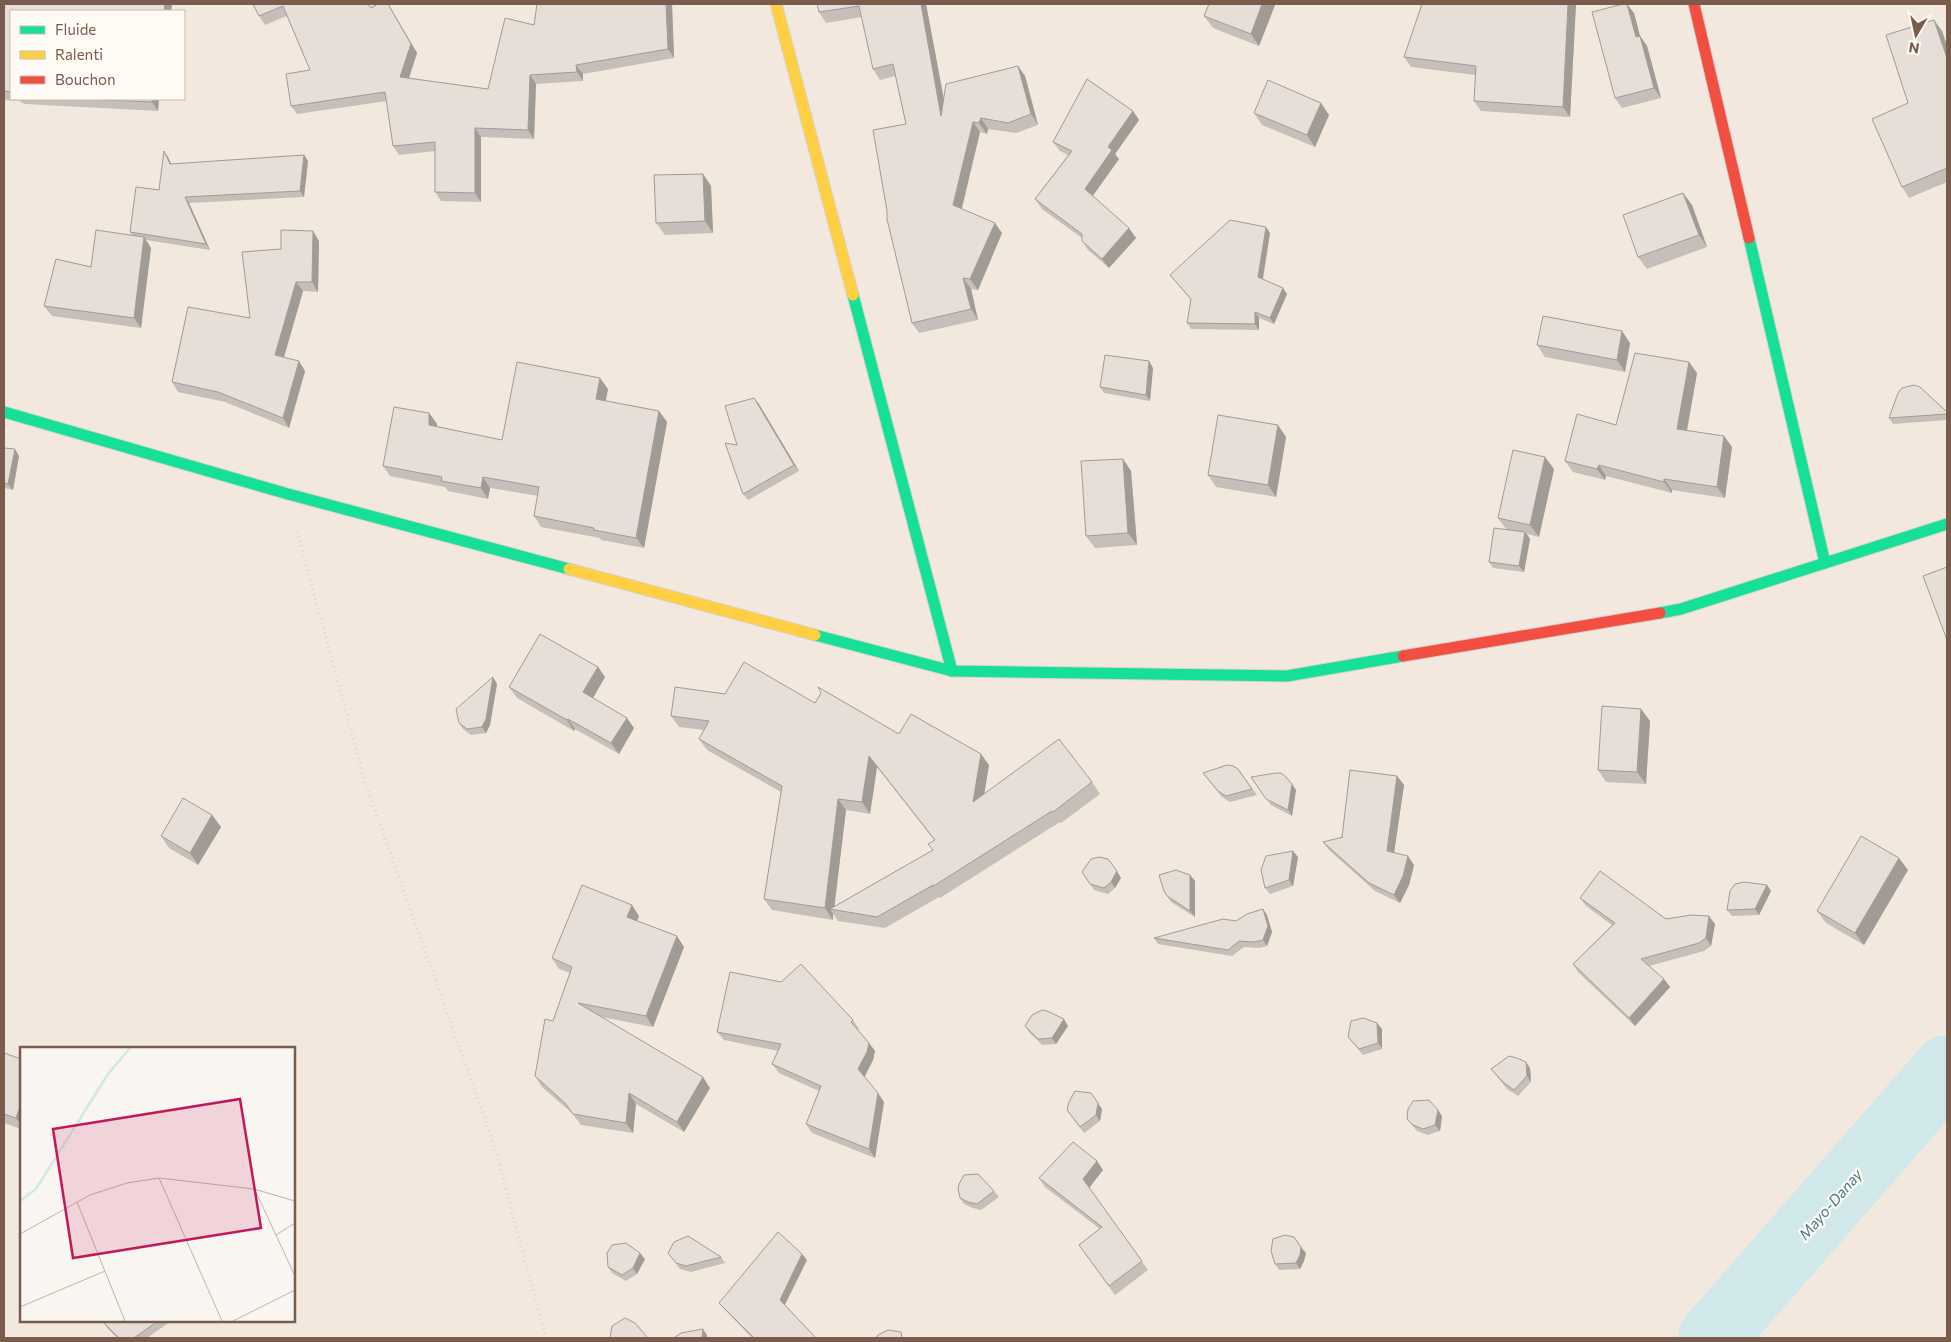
<svg xmlns="http://www.w3.org/2000/svg" width="1951" height="1342" viewBox="0 0 1951 1342" font-family="Commissioner,sans-serif">
  <style>
    .residential { fill: #f2e8de; fill-rule: evenodd }
    .lines { fill: none; stroke-linecap: round; stroke-linejoin: round }
    .river { stroke: #d0e8ea; stroke-width: 68 }
    .fast-casing { stroke: #d9d2cb; stroke-width: 13 }
    .slow-casing { stroke: #d9d2cb; stroke-width: 13 }
    .jam-casing { stroke: #d9d2cb; stroke-width: 13 }
    .path { stroke: #dcd5d0; stroke-width: 3; stroke-dasharray: 1 4; stroke-linecap: butt }
    .fast { stroke: #16e098; stroke-width: 11 }
    .slow { stroke: #ffcf43; stroke-width: 11 }
    .jam { stroke: #f24e42; stroke-width: 11 }
    .wall { fill: #c6bfb9; fill-rule: evenodd }
    .shaded-wall { fill: #a19b96 }
    .building { fill: #e6ded7; stroke: #a19b96 }
    .labels { text-anchor: middle; dominant-baseline: central; stroke-width: 4.5; stroke-linejoin: round; paint-order: stroke }
    .water-label { font-size: 15px; font-style: italic; fill: #437c86; stroke: #fffaf3 }
    .inset-river { fill: none; stroke: #d0e8ea; stroke-width: 2.5 }
    .inset-road { fill: none; stroke: #c2b3aa; stroke-width: 1 }
    .view { fill: #c2185b; fill-opacity: 0.15; stroke: #c2185b; stroke-width: 2.5 }
    .inset-edge { fill: none; stroke: #7a5c4d; stroke-width: 2.5 }
  </style>
  <rect width="100%" height="100%" fill="#f9f5f0"/>
  <!-- residential -->
  <path class="residential" d="M4,4h1943v1334h-1943zM11,11h173v88h-173zM21,1048h273v273h-273z"/>
  <g class="lines">
    <!-- river -->
    <polyline class="river" points="1712,1338 1947,1069"/>
    <defs>
      <g id="fast">
        <polyline points="1749,238 1825,563"/>
        <polyline points="853,295 952,671"/>
        <polyline points="4,412 288,494 569,569"/>
        <polyline points="1660,613 1681,609 1947,524"/>
        <polyline points="815,635 952,671 1287,676 1403,656"/>
      </g>
      <g id="slow">
        <polyline points="776,4 853,295"/>
        <polyline points="569,569 815,635"/>
      </g>
      <g id="jam">
        <polyline points="1694,4 1749,238"/>
        <polyline points="1403,656 1660,613"/>
      </g>
    </defs>
    <!-- fast casing -->
    <use href="#fast" class="fast-casing"/>
    <!-- slow casing -->
    <use href="#slow" class="slow-casing"/>
    <!-- jam casing -->
    <use href="#jam" class="jam-casing"/>
    <!-- path -->
    <polyline class="path" points="297,531 365,782 493,1142 546,1338"/>
    <!-- fast -->
    <use href="#fast" class="fast"/>
    <!-- slow -->
    <use href="#slow" class="slow"/>
    <!-- jam -->
    <use href="#jam" class="jam"/>
  </g>
  <!-- wall -->
  <g class="wall">
    <polygon points="4,4 172,4 171,11 11,11 11,99 159,99 158,111 26,104 22,103 20,101 4,100"/>
    <polygon points="253,4 371,7 378,4 388,4 417,53 409,79 488,89 534,25 537,4 672,4 674,58 583,74 583,81 536,84 534,139 481,137 481,202 441,201 435,192 435,151 399,155 393,146 387,101 297,114 291,106 310,70 287,16 265,25 259,16"/>
    <polygon points="817,4 926,4 944,99 1018,66 1025,76 1038,125 1016,133 988,129 987,134 980,132 962,209 1002,233 978,290 971,289 978,320 919,333 912,323 906,124 895,76 880,80 873,69 862,17 826,23 819,12"/>
    <polygon points="1576,4 1570,117 1481,111 1474,101 1475,75 1411,67 1404,57"/>
    <polygon points="1275,5 1259,46 1213,28 1204,16"/>
    <polygon points="1634,13 1640,36 1647,46 1661,98 1622,108 1615,98"/>
    <polygon points="1942,31 1947,46 1947,182 1909,198 1902,187 1908,103"/>
    <polygon points="1133,111 1139,120 1115,154 1119,159 1093,196 1136,238 1109,268 1088,250 1082,241 1082,238 1042,209 1035,199 1068,155 1060,151 1053,142"/>
    <polygon points="1254,113 1329,115 1315,147 1262,125"/>
    <polygon points="304,155 308,161 304,197 189,203 210,250 146,240 151,248 141,328 52,316 44,306 91,267 132,235 130,232 159,190 168,157 171,164"/>
    <polygon points="703,174 711,186 713,233 665,235 656,223"/>
    <polygon points="1683,193 1692,205 1707,247 1647,269 1638,257"/>
    <polygon points="1270,233 1263,279 1287,294 1274,324 1259,318 1259,330 1191,329 1187,323 1191,300 1170,275"/>
    <polygon points="319,241 318,292 303,291 284,357 305,371 289,428 225,402 178,392 172,382 250,318 281,249"/>
    <polygon points="1630,343 1625,372 1545,357 1537,345"/>
    <polygon points="1153,368 1150,401 1104,393 1100,387"/>
    <polygon points="1697,373 1687,431 1724,436 1732,447 1725,498 1672,490 1672,493 1606,476 1605,480 1573,472 1565,461 1616,425"/>
    <polygon points="608,389 605,401 659,411 667,422 644,548 601,540 600,538 541,527 534,516 538,496 490,488 488,499 448,491 445,487 390,476 383,466 429,413 437,424 437,427 502,440"/>
    <polygon points="754,398 799,471 748,500 743,494 737,445"/>
    <polygon points="1947,412 1947,420 1893,424 1889,418"/>
    <polygon points="1286,437 1276,497 1216,487 1208,475"/>
    <polygon points="4,448 19,456 13,490 4,488"/>
    <polygon points="1123,459 1131,471 1137,545 1095,548 1086,536"/>
    <polygon points="1554,469 1539,537 1527,534 1530,539 1524,572 1493,568 1489,562 1506,529 1498,518"/>
    <polygon points="598,667 605,677 593,698 634,728 619,754 575,729 574,731 517,698 509,687"/>
    <polygon points="497,684 490,725 486,733 471,735 463,729 459,723"/>
    <path d="M725,694l90,9 84,31 90,31 -5,29 108,-12 8,12 -39,29 -1,-1 -120,76 -1,-1 -54,31 -47,-7 -5,-7v6l-61,-10 -8,-11 17,-107 -74,-42 -8,-11 5,-9 -25,-3 -8,-11zM877,767l57,73 -1,10 -99,57 12,-97 24,4z"/>
    <polygon points="1641,709 1650,721 1646,784 1606,782 1598,770"/>
    <polygon points="1238,769 1257,795 1230,802 1222,797 1203,773"/>
    <polygon points="1397,776 1404,785 1394,853 1414,865 1409,885 1400,903 1375,891 1329,850 1323,842 1342,838"/>
    <polygon points="1251,777 1296,790 1292,816 1271,805"/>
    <polygon points="212,815 221,827 198,865 169,848 161,836"/>
    <polygon points="1298,857 1293,886 1270,894 1265,888"/>
    <polygon points="1908,870 1864,945 1826,923 1817,911"/>
    <polygon points="1082,872 1121,878 1115,888 1108,894 1094,890"/>
    <polygon points="1190,875 1195,881 1195,917 1171,902 1164,891"/>
    <polygon points="1767,885 1771,891 1759,915 1732,916 1727,910"/>
    <polygon points="1580,898 1666,919 1715,924 1711,946 1704,951 1649,966 1670,987 1635,1026 1578,972 1573,964 1612,925 1586,906"/>
    <polygon points="1263,909 1267,915 1272,932 1267,946 1259,948 1244,947 1232,956 1158,944 1154,938 1236,921"/>
    <polygon points="639,916 637,921 684,947 653,1027 601,1017 710,1088 684,1132 636,1104 633,1133 581,1125 572,1113 542,1087 535,1076 553,1021 570,973 559,969 552,958"/>
    <polygon points="853,1020 859,1029 858,1030 875,1051 873,1060 864,1077 884,1102 875,1158 812,1133 806,1124 819,1091 779,1073 772,1064 778,1051 724,1040 717,1032"/>
    <polygon points="1377,1023 1382,1029 1382,1049 1363,1055 1348,1037"/>
    <polygon points="1025,1026 1068,1026 1056,1044 1042,1045 1029,1032"/>
    <polygon points="4,1053 21,1059 21,1129 4,1123"/>
    <polygon points="1530,1068 1531,1082 1518,1096 1507,1089 1491,1069"/>
    <polygon points="1102,1109 1100,1121 1084,1133 1067,1110"/>
    <polygon points="1438,1110 1442,1116 1440,1131 1428,1135 1417,1131 1407,1119"/>
    <polygon points="1103,1170 1089,1188 1148,1270 1115,1295 1079,1245 1100,1229 1045,1187 1039,1178"/>
    <polygon points="994,1191 999,1197 981,1210 973,1208 964,1204 960,1198"/>
    <polygon points="668,1253 721,1257 725,1263 691,1272 680,1269"/>
    <polygon points="1306,1253 1304,1261 1300,1269 1279,1270 1275,1264"/>
    <polygon points="645,1259 637,1274 626,1281 612,1273 608,1267"/>
    <polygon points="807,1260 785,1305 816,1338 752,1338 724,1309 719,1303"/>
    <polygon points="104,1321 171,1321 147,1338 117,1338 107,1328 103,1322"/>
  </g>
  <!-- shaded-wall -->
  <g class="shaded-wall">
    <polygon points="165,4 172,4 171,11 164,11"/>
    <polygon points="388,4 417,53 406,86 400,77"/>
    <polygon points="666,4 672,4 674,58 668,49"/>
    <polygon points="921,4 926,4 949,127 941,116"/>
    <polygon points="1262,4 1274,4 1275,5 1259,46 1251,34"/>
    <polygon points="1568,4 1576,4 1570,117 1563,107"/>
    <polygon points="1627,4 1634,13 1640,36 1647,46 1661,98 1654,88 1636,37"/>
    <polygon points="1934,20 1942,31 1947,46 1947,58"/>
    <polygon points="576,65 583,74 583,81 577,72"/>
    <polygon points="1018,66 1025,76 1038,125 1031,114"/>
    <polygon points="530,75 536,84 534,139 528,130"/>
    <polygon points="152,99 159,99 158,111 152,102"/>
    <polygon points="1321,103 1329,115 1315,147 1307,135"/>
    <polygon points="1133,111 1139,120 1115,154 1119,159 1091,198 1085,189 1108,147"/>
    <polygon points="981,118 988,129 987,134 979,123"/>
    <polygon points="973,122 980,132 960,215 953,205"/>
    <polygon points="475,128 481,137 481,202 475,193"/>
    <polygon points="164,151 168,157 174,170 170,164"/>
    <polygon points="304,155 308,161 304,197 300,191"/>
    <polygon points="703,174 711,186 713,233 705,221"/>
    <polygon points="1683,193 1692,205 1707,247 1699,235"/>
    <polygon points="185,197 189,203 210,250 206,244"/>
    <polygon points="995,223 1002,233 978,290 970,279"/>
    <polygon points="1266,227 1270,233 1262,283 1258,277"/>
    <polygon points="1129,228 1136,238 1109,268 1102,259"/>
    <polygon points="313,231 319,241 318,292 312,282"/>
    <polygon points="144,237 151,248 141,328 134,318"/>
    <polygon points="963,278 971,289 978,320 971,309"/>
    <polygon points="296,282 303,291 282,364 275,355"/>
    <polygon points="1283,288 1287,294 1274,324 1270,318"/>
    <polygon points="1255,312 1259,318 1259,330 1255,324"/>
    <polygon points="1622,331 1630,343 1625,372 1617,360"/>
    <polygon points="299,361 305,371 289,428 283,418"/>
    <polygon points="1149,361 1153,368 1150,401 1146,395"/>
    <polygon points="1689,362 1697,373 1685,441 1677,429"/>
    <polygon points="600,378 608,389 604,410 596,399"/>
    <polygon points="754,398 759,404 799,471 794,465"/>
    <polygon points="659,411 667,422 644,548 636,538"/>
    <polygon points="429,413 437,424 436,436 429,425"/>
    <polygon points="1278,425 1286,437 1276,497 1268,485"/>
    <polygon points="1724,436 1732,447 1725,498 1717,487"/>
    <polygon points="15,449 19,456 13,490 8,484"/>
    <polygon points="1545,457 1554,469 1539,537 1530,525"/>
    <polygon points="1123,459 1131,471 1137,545 1128,533"/>
    <polygon points="1599,465 1606,476 1605,480 1597,469"/>
    <polygon points="483,477 490,488 488,499 481,488"/>
    <polygon points="1664,479 1672,490 1672,493 1664,482"/>
    <polygon points="1525,532 1530,539 1524,572 1519,566"/>
    <polygon points="598,667 605,677 590,703 583,692"/>
    <polygon points="493,677 497,684 490,725 486,733 482,727"/>
    <polygon points="1641,709 1650,721 1646,784 1637,772"/>
    <polygon points="627,718 634,728 619,754 611,743"/>
    <polygon points="568,719 575,729 574,731 567,720"/>
    <polygon points="981,754 989,765 981,814 973,802"/>
    <polygon points="869,756 877,767 870,814 862,802"/>
    <polygon points="1397,776 1404,785 1393,860 1387,851"/>
    <polygon points="1292,784 1296,790 1292,816 1288,810"/>
    <polygon points="838,799 846,810 834,910 830,909 833,914 833,920 825,908"/>
    <polygon points="212,815 221,827 198,865 190,853"/>
    <polygon points="1293,851 1298,857 1293,886 1289,880"/>
    <polygon points="1408,856 1414,865 1409,885 1400,903 1394,895"/>
    <polygon points="1899,858 1908,870 1864,945 1855,933"/>
    <polygon points="1117,871 1121,878 1115,888 1111,882"/>
    <polygon points="1190,875 1195,881 1195,917 1190,911"/>
    <polygon points="1767,885 1771,891 1759,915 1755,909"/>
    <polygon points="632,905 639,916 635,927 627,917"/>
    <polygon points="1263,909 1267,915 1272,932 1267,946 1263,940"/>
    <polygon points="1709,916 1715,924 1711,946 1706,938"/>
    <polygon points="677,936 684,947 653,1027 646,1016"/>
    <polygon points="1664,979 1670,987 1635,1026 1629,1018"/>
    <polygon points="1064,1019 1068,1026 1056,1044 1052,1038"/>
    <polygon points="1377,1023 1382,1029 1382,1049 1378,1043"/>
    <polygon points="869,1043 875,1051 873,1060 864,1078 858,1069"/>
    <polygon points="1526,1062 1530,1068 1531,1082 1527,1076"/>
    <polygon points="703,1077 710,1088 684,1132 677,1122"/>
    <polygon points="629,1093 636,1104 633,1133 626,1123"/>
    <polygon points="878,1093 884,1102 875,1158 869,1149"/>
    <polygon points="1098,1103 1102,1109 1100,1121 1096,1115"/>
    <polygon points="21,1104 21,1125 16,1118"/>
    <polygon points="1438,1110 1442,1116 1440,1131 1435,1125"/>
    <polygon points="1097,1161 1103,1170 1089,1188 1083,1179"/>
    <polygon points="1301,1247 1306,1253 1304,1261 1300,1269 1296,1263"/>
    <polygon points="640,1253 645,1259 637,1274 633,1268"/>
    <polygon points="802,1254 807,1260 784,1306 780,1300"/>
    <polygon points="703,1329 707,1335 707,1338 702,1338"/>
  </g>
  <!-- building -->
  <g class="building">
    <polygon points="4,4 165,4 164,11 11,11 11,92 4,91"/>
    <polygon points="253,4 368,4 371,8 378,4 388,4 411,44 400,77 488,89 505,18 534,25 537,4 666,4 668,49 576,65 577,72 530,75 528,130 475,128 475,193 435,192 435,142 393,146 385,92 291,106 286,74 310,70 283,6 259,16"/>
    <polygon points="817,4 921,4 941,116 946,84 1018,66 1031,114 1008,123 981,118 979,123 973,122 953,205 995,223 970,279 963,278 971,309 912,323 887,219 887,211 873,130 906,124 893,64 873,69 859,6 819,12"/>
    <polygon points="1209,4 1262,4 1251,34 1204,16"/>
    <polygon points="1422,4 1568,4 1563,107 1474,101 1476,66 1404,57"/>
    <polygon points="1623,4 1627,4 1636,37 1640,36 1654,88 1615,98 1592,12"/>
    <polygon points="1934,20 1947,58 1947,168 1902,187 1872,119 1908,103 1886,35"/>
    <polygon points="1087,79 1133,111 1108,147 1112,150 1085,189 1129,228 1102,259 1082,241 1082,234 1035,199 1072,151 1053,142"/>
    <polygon points="1268,80 1321,103 1307,135 1254,113"/>
    <polygon points="83,99 152,99 152,102"/>
    <polygon points="164,151 170,164 304,155 300,191 185,197 206,244 130,232 136,187 159,190"/>
    <polygon points="703,174 705,221 656,223 654,175"/>
    <polygon points="1683,193 1699,235 1638,257 1623,215"/>
    <polygon points="1230,220 1266,227 1258,277 1283,288 1270,318 1255,312 1255,324 1187,323 1191,299 1170,275"/>
    <polygon points="96,230 144,237 134,318 44,306 56,259 91,267"/>
    <polygon points="281,230 313,231 312,282 296,282 275,355 299,361 283,418 218,392 172,382 188,307 250,318 242,252 281,249"/>
    <polygon points="1543,316 1622,331 1617,360 1537,345"/>
    <polygon points="1635,353 1689,362 1677,429 1724,436 1717,487 1664,479 1664,482 1599,465 1597,469 1565,461 1577,414 1616,425"/>
    <polygon points="1105,355 1149,361 1146,395 1100,387"/>
    <polygon points="517,362 600,378 596,399 659,411 636,538 594,530 594,528 534,516 539,487 483,477 481,488 441,481 442,477 383,466 394,407 429,413 429,425 502,440"/>
    <polygon points="1914,385 1920,387 1947,412 1947,414 1889,418 1898,393 1902,388"/>
    <polygon points="754,398 794,465 743,494 725,443 737,445 725,406"/>
    <polygon points="1218,415 1278,425 1268,485 1208,475"/>
    <polygon points="4,448 15,449 8,484 4,483"/>
    <polygon points="1513,450 1545,457 1530,525 1498,518"/>
    <polygon points="1123,459 1128,533 1086,536 1081,461"/>
    <polygon points="1494,528 1525,532 1519,566 1489,562"/>
    <polygon points="1947,567 1947,640 1923,576"/>
    <polygon points="540,634 598,667 583,692 627,718 611,743 568,719 567,720 509,687"/>
    <polygon points="744,662 815,703 821,693 818,687 899,734 911,714 981,754 973,802 1059,739 1092,782 1053,812 1052,811 932,887 933,885 877,917 830,909 933,850 928,844 935,840 869,756 862,802 838,799 825,908 764,899 782,786 699,739 709,721 671,716 675,687 725,694"/>
    <polygon points="493,677 486,719 482,727 467,729 459,723 456,709"/>
    <polygon points="1602,706 1641,709 1637,772 1598,770"/>
    <polygon points="1227,765 1233,766 1238,769 1252,789 1226,796 1218,791 1203,773"/>
    <polygon points="1350,770 1397,776 1387,851 1408,856 1403,876 1394,895 1369,883 1323,842 1343,837 1342,837"/>
    <polygon points="1276,773 1281,773 1286,777 1292,784 1288,810 1266,799 1251,777"/>
    <polygon points="183,798 212,815 190,853 161,836"/>
    <polygon points="1861,836 1899,858 1855,933 1817,911"/>
    <polygon points="1293,851 1289,880 1265,888 1261,870 1266,856"/>
    <polygon points="1099,857 1108,859 1117,871 1111,882 1104,888 1090,884 1082,872 1091,859"/>
    <polygon points="1176,870 1190,875 1190,911 1167,896 1164,891 1159,875"/>
    <polygon points="1600,871 1666,919 1691,915 1709,916 1706,938 1699,943 1641,959 1664,979 1629,1018 1573,964 1615,923 1580,898"/>
    <polygon points="1744,882 1767,885 1755,909 1727,910 1730,891 1735,884"/>
    <polygon points="582,885 632,905 627,917 677,936 646,1016 578,1003 703,1077 677,1122 629,1093 626,1123 573,1114 565,1103 535,1076 545,1019 553,1021 572,967 552,958"/>
    <polygon points="1263,909 1268,926 1263,940 1254,942 1239,941 1228,950 1154,938 1223,919 1236,921 1247,914"/>
    <polygon points="801,964 853,1020 851,1022 869,1043 867,1052 858,1069 878,1093 869,1149 806,1124 821,1086 772,1064 781,1044 717,1032 730,972 781,982"/>
    <polygon points="1042,1010 1047,1011 1064,1019 1052,1038 1038,1039 1025,1026 1032,1015"/>
    <polygon points="1363,1018 1377,1023 1378,1043 1359,1049 1348,1037 1351,1021"/>
    <polygon points="4,1053 21,1059 21,1104 16,1118 4,1114"/>
    <polygon points="1509,1056 1517,1058 1526,1062 1527,1076 1514,1090 1503,1082 1491,1069"/>
    <polygon points="1075,1091 1091,1093 1098,1103 1096,1115 1080,1127 1067,1110 1069,1102"/>
    <polygon points="1429,1100 1438,1110 1435,1125 1423,1129 1413,1125 1407,1119 1408,1109 1413,1101"/>
    <polygon points="1073,1142 1097,1161 1083,1179 1142,1261 1109,1286 1079,1245 1102,1227 1039,1178"/>
    <polygon points="978,1174 994,1191 977,1204 968,1202 960,1198 958,1189 959,1184 964,1175"/>
    <polygon points="778,1232 802,1254 780,1300 816,1338 754,1338 719,1303"/>
    <polygon points="1285,1235 1294,1237 1301,1247 1300,1255 1296,1263 1275,1264 1271,1251 1273,1239"/>
    <polygon points="688,1236 721,1257 686,1266 676,1263 668,1253 674,1242"/>
    <polygon points="626,1243 640,1253 633,1268 622,1275 608,1267 607,1253 612,1245"/>
    <polygon points="625,1318 635,1323 647,1337 646,1338 610,1338 612,1326"/>
    <polygon points="104,1321 158,1321 134,1338 119,1338 103,1322"/>
    <polygon points="703,1329 702,1338 674,1338 681,1333"/>
    <polygon points="888,1330 901,1332 902,1338 876,1338 878,1335"/>
  </g>
  <g class="labels">
    <!-- water labels -->
    <g class="water-label">
      <text transform="translate(1830 1204) rotate(-49)">Mayo-Danay</text>
    </g>
  </g>
  <!-- overview -->
  <g transform="translate(20 1047)">
    <rect width="275" height="275" fill="#f9f5f0"/>
    <path class="inset-river" d="M0,154l16,-12 72,-115 22,-26"/>
    <path class="inset-road" d="M139,131l63,143M235,143l40,86M57,155l48,119M0,187l70,-39 37,-12 32,-5 95,11 41,12M256,188l19,-12M0,260l85,-36M213,274l62,-31"/>
    <path class="view" d="M220,52l21,129 -188,30 -20,-129z"/>
    <rect width="275" height="275" class="inset-edge"/>
  </g>
  <!-- border -->
  <rect width="1951" height="1342" fill="none" stroke="#7a5c4d" stroke-width="10"/>
  <!-- legend -->
  <rect x="10" y="10" width="175" height="90" fill="#fffaf3" stroke="#cabbb1"/>
  <rect x="20" y="26" width="25" height="8" fill="#16e098" stroke="#cabbb1"/>
  <text x="55" y="35" font-size="15" fill="#7a5c4d">Fluide</text>
  <rect x="20" y="51" width="25" height="8" fill="#ffcf43" stroke="#cabbb1"/>
  <text x="55" y="60" font-size="15" fill="#7a5c4d">Ralenti</text>
  <rect x="20" y="76" width="25" height="8" fill="#f24e42" stroke="#cabbb1"/>
  <text x="55" y="85" font-size="15" fill="#7a5c4d">Bouchon</text>
  <!-- north arrow -->
  <g transform="translate(1916 35) rotate(189)" stroke="#fffaf3" stroke-width="4" paint-order="stroke">
  <path d="M0-4L9 19L0 12L-9 19Z" fill="#7a5c4d"/>
  <text y="-8" font-size="14" font-weight="bold" text-anchor="middle" fill="#7a5c4d">N</text>
  </g>
</svg>
